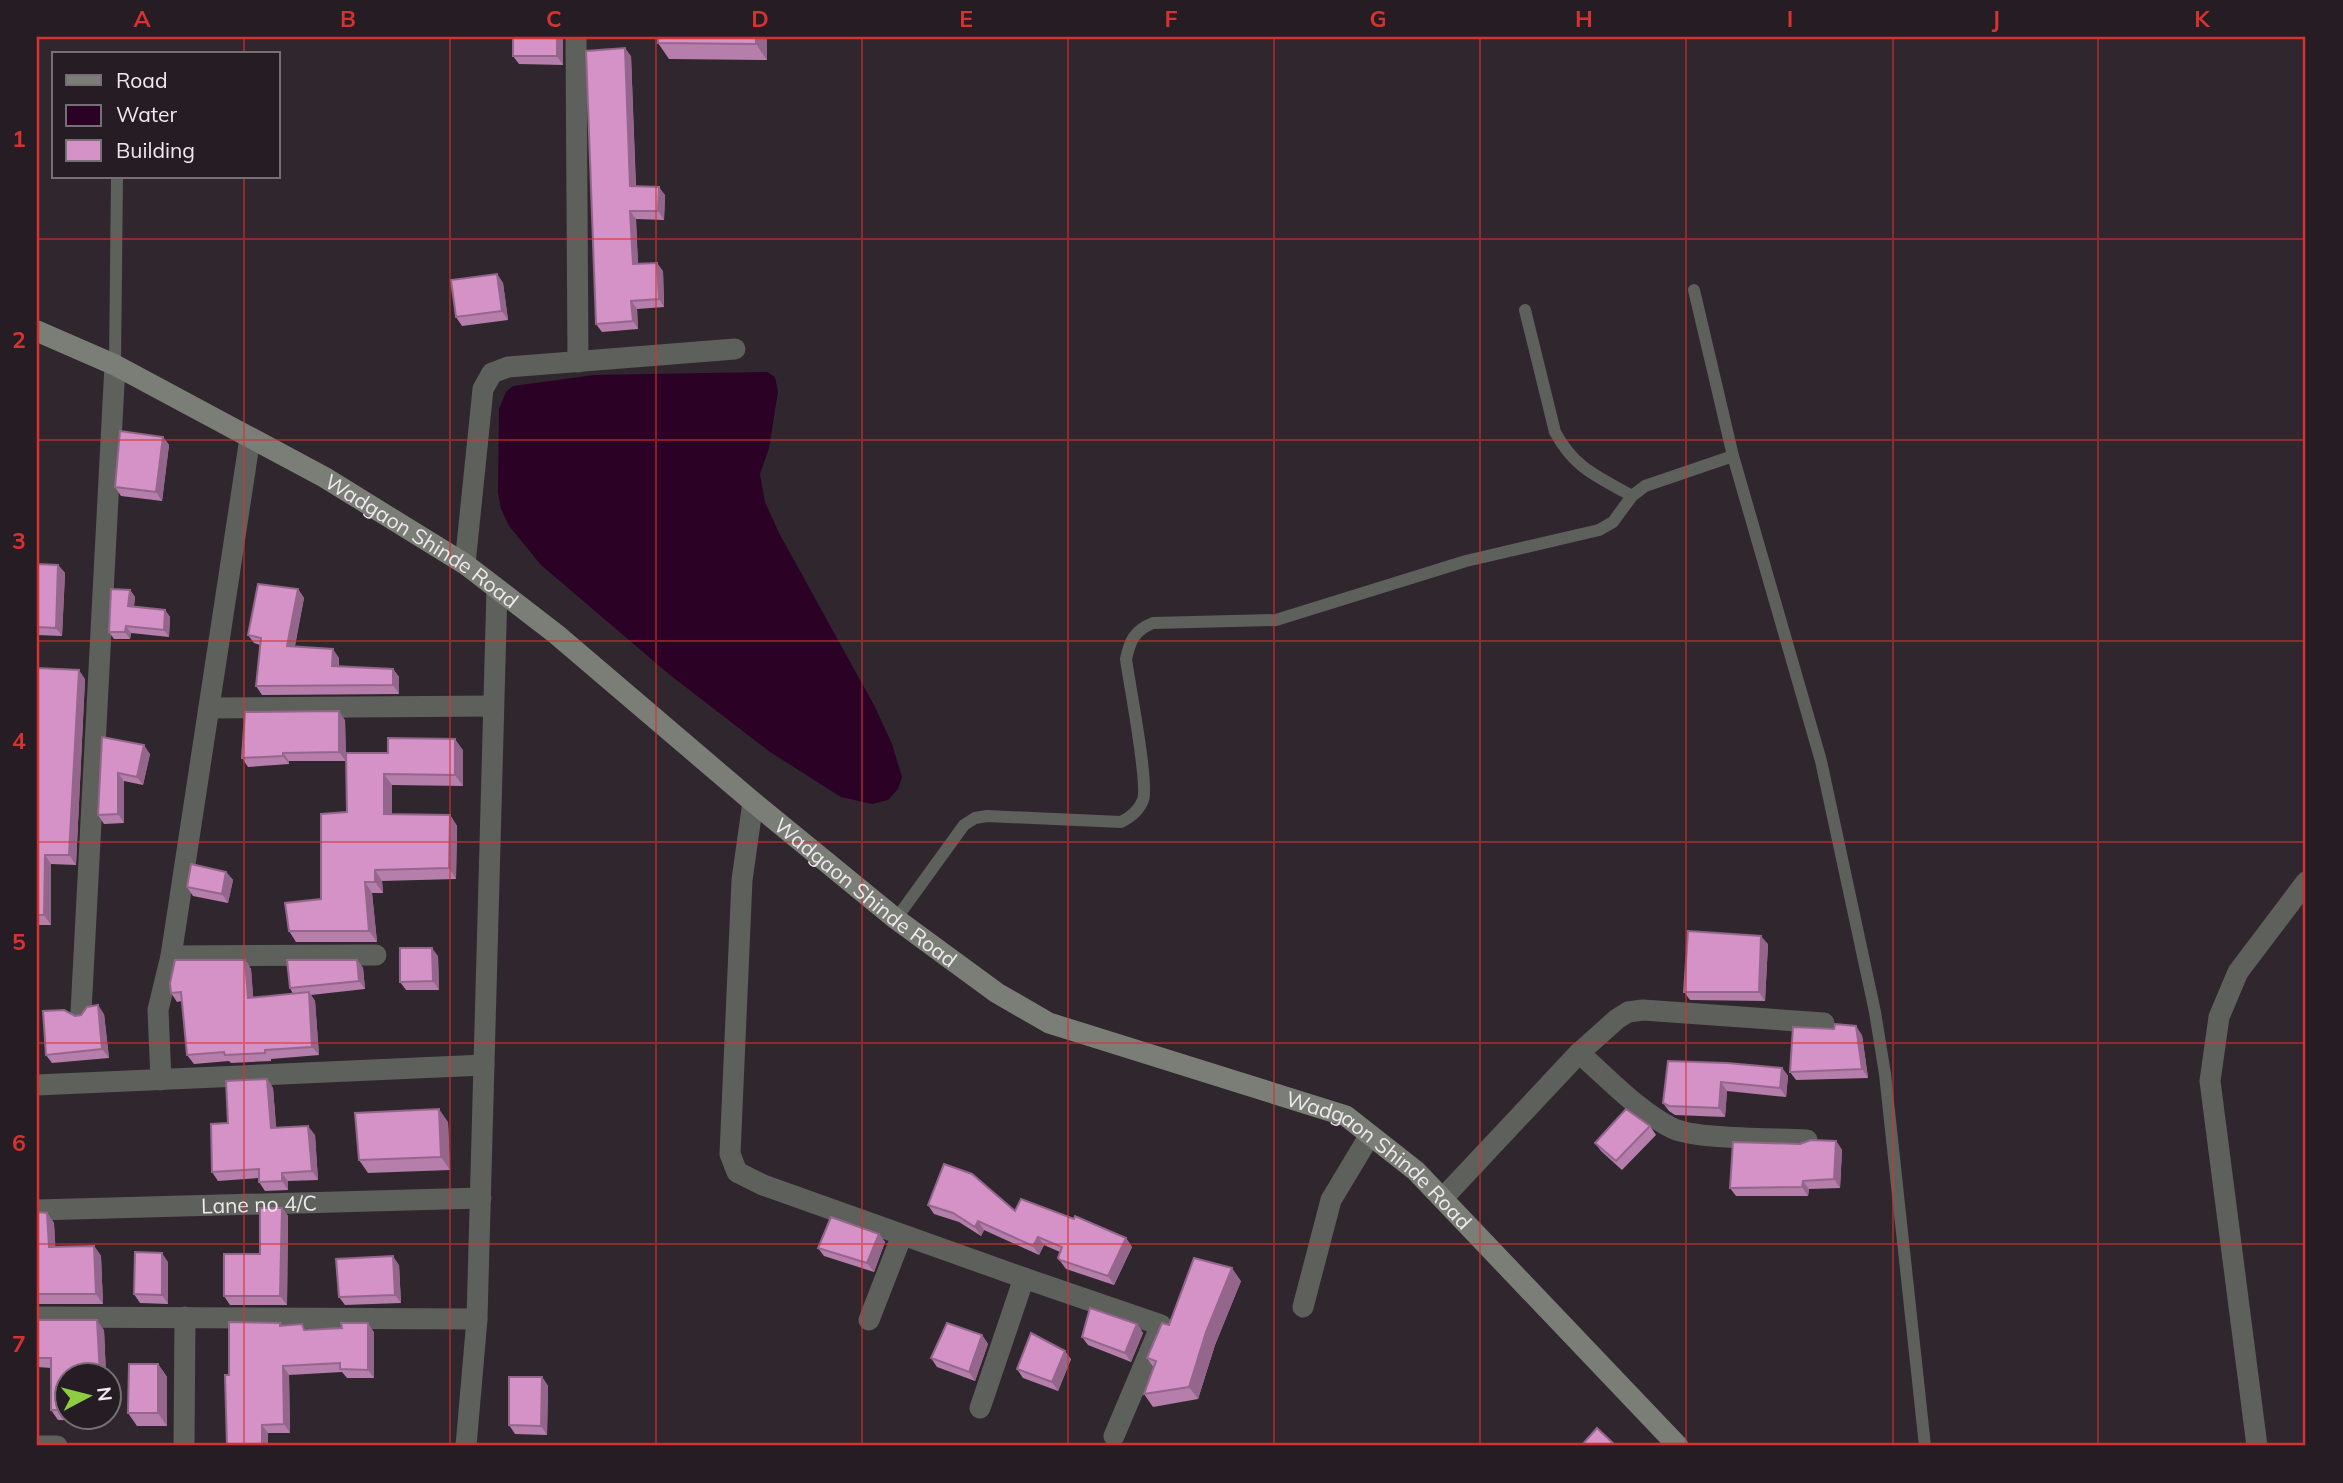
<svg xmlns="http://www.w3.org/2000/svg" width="2343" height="1483" viewBox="0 0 2343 1483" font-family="Mulish,sans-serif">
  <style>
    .water { fill: #2b0226 }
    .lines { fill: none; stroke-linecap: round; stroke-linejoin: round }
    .lane { stroke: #5d605b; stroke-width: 12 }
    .street { stroke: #5d605b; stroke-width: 21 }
    .secondary { stroke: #7a7e76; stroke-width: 21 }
    .wall { fill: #b67eab }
    .shaded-wall { fill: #94668b }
    .building { fill: #d492c7; stroke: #94668b; stroke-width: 2 }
    .grid { fill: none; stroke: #d73232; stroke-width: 2; stroke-opacity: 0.55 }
    .labels { text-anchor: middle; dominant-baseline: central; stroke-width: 7; stroke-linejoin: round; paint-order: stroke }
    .street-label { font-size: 21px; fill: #efe9ed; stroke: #261d24 }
    .neatline { fill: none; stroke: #d73232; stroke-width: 2.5 }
    .grid-label { font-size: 23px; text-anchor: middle; font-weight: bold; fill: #d73232 }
  </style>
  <rect width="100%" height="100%" fill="#30262e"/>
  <!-- water -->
  <polygon class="water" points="767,372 775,377 778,392 769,448 760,474 765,502 779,533 875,707 892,744 902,777 898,789 888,800 872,804 841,797 770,752 670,675 541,565 509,526 501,509 498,493 499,409 506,392 513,386 594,375"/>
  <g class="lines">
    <!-- lane -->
    <g class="lane">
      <polyline points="1694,290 1733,456 1821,761 1875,1012 1885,1074 1925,1446"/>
      <path d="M1525,310l30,122c20,37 42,44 77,64"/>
      <polyline points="115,365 117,177"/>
      <path d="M896,919l68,-94 11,-7 12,-2 134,6c10,-5 18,-11 22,-22 6,-17 -14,-117 -17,-141 4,-19 9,-29 27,-36l123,-3 190,-59 133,-31 14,-8 19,-26 13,-10 88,-30"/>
    </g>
    <!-- street -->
    <g class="street">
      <polyline points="576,37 578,362"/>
      <polyline points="465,564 483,389 492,373 508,367 735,349"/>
      <polyline points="209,708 493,706"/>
      <polyline points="753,802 742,880 730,1154 737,1172 763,1185 1024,1278 980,1408"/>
      <polyline points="171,956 376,955"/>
      <polyline points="81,1012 115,365"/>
      <path d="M1579,1053c28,24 60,59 93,75 25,12 103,10 135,12"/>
      <polyline points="161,1080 158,1010 171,956 250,438"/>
      <polyline points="37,1085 484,1065"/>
      <polyline points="1443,1198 1579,1053 1617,1019 1628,1012 1643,1010 1824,1023"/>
      <path id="s1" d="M37,1210l444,-12"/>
      <polyline points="1024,1278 1161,1325 1114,1436"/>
      <polyline points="1303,1307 1331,1200 1370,1135"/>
      <polyline points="37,1317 477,1319"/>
      <polyline points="869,1320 902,1235"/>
      <polyline points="37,1446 57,1446"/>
      <polyline points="184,1446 185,1317"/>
      <polyline points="466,1446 477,1319 497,589"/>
      <polyline points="2257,1446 2210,1081 2219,1017 2238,972 2306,882"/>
    </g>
    <!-- secondary -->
    <path class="secondary" id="s2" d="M37,331l78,34 209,112 141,87 91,70 197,168 143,117 101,74 52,30 297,93 70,55 262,275"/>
  </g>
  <!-- wall -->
  <g class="wall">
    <polygon points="513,37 563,37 563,65 519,64 513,56"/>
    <polygon points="767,37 767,60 669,59 658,43"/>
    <polygon points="631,56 636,186 665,195 664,220 636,219 638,263 663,271 664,307 637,309 638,329 602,332 596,324"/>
    <polygon points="497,274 503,283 508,320 462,326 456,317"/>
    <polygon points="163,437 169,445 162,501 121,496 115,487"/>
    <polygon points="37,564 58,565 65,573 62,636 37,635"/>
    <polygon points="298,589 304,598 295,646 339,658 339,667 393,669 399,677 399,694 262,695 256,686 260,645 254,643 248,635"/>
    <polygon points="130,590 135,597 134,607 165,610 170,617 169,637 131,633 130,639 114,639 109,632"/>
    <polygon points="37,668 85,679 76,865 51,864 51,925 37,925"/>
    <polygon points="345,720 346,761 289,761 289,764 248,767 242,758"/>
    <polygon points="102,737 150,754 143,785 124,781 124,823 104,824 98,815"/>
    <polygon points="463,750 463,786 392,785 392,814 450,815 457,826 456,879 382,881 383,893 372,893 377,942 296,942 289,931 321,899 347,812 388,753"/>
    <polygon points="226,872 233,880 228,903 193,896 187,887"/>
    <polygon points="1768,944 1765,1001 1690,1000 1684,992"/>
    <polygon points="438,956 439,990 406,990 400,982"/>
    <polygon points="245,960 251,969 253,997 293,994 290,988 357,960 363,968 365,989 311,995 315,1001 319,1055 271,1059 271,1061 231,1063 229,1061 194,1064 187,1055 182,1001 177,1002 171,993"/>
    <polygon points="104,1014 109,1058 52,1063 46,1055 75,1016"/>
    <polygon points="1862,1035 1868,1078 1796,1080 1790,1072"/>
    <polygon points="1668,1061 1782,1068 1788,1076 1786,1097 1727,1091 1725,1117 1675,1115 1669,1111 1663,1103"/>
    <polygon points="267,1079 273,1088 276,1128 315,1135 318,1180 288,1181 288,1190 265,1191 259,1182 259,1178 218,1181 212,1172 228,1123"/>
    <polygon points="448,1122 450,1170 368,1173 359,1160"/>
    <polygon points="1650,1126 1656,1135 1622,1170 1601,1151 1595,1143"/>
    <polygon points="1836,1141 1842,1150 1840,1188 1809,1189 1808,1196 1736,1196 1730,1188 1800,1144"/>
    <polygon points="928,1205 1015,1211 1126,1238 1132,1247 1114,1285 1066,1269 1058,1258 1060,1252 1044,1245 1039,1255 984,1230 981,1236 959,1222 934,1214"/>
    <polygon points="282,1208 288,1216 287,1305 230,1305 224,1296 260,1254"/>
    <polygon points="37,1212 47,1213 54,1223 55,1247 94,1246 101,1256 103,1304 37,1304"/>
    <polygon points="879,1234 885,1242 874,1272 824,1256 818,1248"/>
    <polygon points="168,1262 168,1304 140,1303 134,1294"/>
    <polygon points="399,1265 401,1303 345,1305 339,1297"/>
    <polygon points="1241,1281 1215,1345 1198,1399 1153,1407 1144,1394 1154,1368 1147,1358 1169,1325"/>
    <polygon points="37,1320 104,1330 106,1375 66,1375 66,1417 108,1417 109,1421 58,1420 51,1410 51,1368 37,1367"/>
    <polygon points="280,1323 283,1326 306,1329 374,1332 374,1378 347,1378 342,1372 289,1375 290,1433 268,1433 268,1446 229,1375"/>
    <polygon points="1137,1324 1143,1333 1131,1362 1088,1345 1082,1337"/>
    <polygon points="982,1335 988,1344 975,1381 937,1367 931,1358"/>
    <polygon points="1071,1359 1058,1391 1023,1378 1017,1369"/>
    <polygon points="158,1364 167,1377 167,1426 137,1426 128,1413"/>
    <polygon points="542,1377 548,1386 547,1435 515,1434 509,1425"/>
  </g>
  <!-- shaded-wall -->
  <g class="shaded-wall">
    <polygon points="557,37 563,37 563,65 557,56"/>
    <polygon points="756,37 767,37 767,60 756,44"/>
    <polygon points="625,48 631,56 636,194 630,186"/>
    <polygon points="659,187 665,195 664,220 658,211"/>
    <polygon points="630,211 636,219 638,272 633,264"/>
    <polygon points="657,263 663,271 664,307 659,299"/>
    <polygon points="497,274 503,283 508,320 502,311"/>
    <polygon points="631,301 637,309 638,329 633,321"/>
    <polygon points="163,437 169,445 162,501 156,492"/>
    <polygon points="58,565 65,573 62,636 56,628"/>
    <polygon points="298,589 304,598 293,654 287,646"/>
    <polygon points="130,590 135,597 133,613 128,606"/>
    <polygon points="165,610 170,617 169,637 164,630"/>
    <polygon points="126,626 131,633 130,639 125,632"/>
    <polygon points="333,649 339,658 338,675 332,666"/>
    <polygon points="393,669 399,677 399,694 393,685"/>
    <polygon points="79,670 85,679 76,865 69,855"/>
    <polygon points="339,711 345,720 346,761 339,752"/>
    <polygon points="455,739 463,750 463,786 455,775"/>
    <polygon points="144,745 150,754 143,785 137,777"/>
    <polygon points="283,753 289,761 289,764 283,756"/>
    <polygon points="118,773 124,781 124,823 118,814"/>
    <polygon points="384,774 392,785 392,825 384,814"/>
    <polygon points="450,815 457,826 456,879 449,868"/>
    <polygon points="45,855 51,864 51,925 44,915"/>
    <polygon points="375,870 382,881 383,893 375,882"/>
    <polygon points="226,872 233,880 228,903 222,894"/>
    <polygon points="365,882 372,893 377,942 369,931"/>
    <polygon points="1761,936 1768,944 1765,1001 1759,992"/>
    <polygon points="432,948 438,956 439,990 433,981"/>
    <polygon points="245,960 251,969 254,1006 248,998"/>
    <polygon points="357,960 363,968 365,989 359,981"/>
    <polygon points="37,991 39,994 39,1032 37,1029"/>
    <polygon points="309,992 315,1001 319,1055 312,1047"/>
    <polygon points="98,1005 104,1014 109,1058 102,1049"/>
    <polygon points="1856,1026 1862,1035 1868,1078 1862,1069"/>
    <polygon points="1782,1068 1788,1076 1786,1097 1780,1088"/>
    <polygon points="267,1079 273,1088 277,1137 271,1128"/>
    <polygon points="1721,1082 1727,1091 1725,1117 1719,1108"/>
    <polygon points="439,1109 448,1122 450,1170 441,1157"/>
    <polygon points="308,1126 315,1135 318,1180 312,1171"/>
    <polygon points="1836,1141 1842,1150 1840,1188 1834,1179"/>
    <polygon points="282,1173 288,1181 288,1190 282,1181"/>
    <polygon points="1803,1181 1809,1189 1808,1196 1802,1187"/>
    <polygon points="282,1208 288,1216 287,1305 280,1296"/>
    <polygon points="47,1213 54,1223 56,1257 49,1247"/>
    <polygon points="978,1221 984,1230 981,1236 975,1227"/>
    <polygon points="879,1234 885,1242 874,1272 867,1263"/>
    <polygon points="1038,1237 1044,1245 1039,1255 1033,1246"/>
    <polygon points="1126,1238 1132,1247 1114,1285 1108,1276"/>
    <polygon points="94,1246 101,1256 103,1304 96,1294"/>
    <polygon points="162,1253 168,1262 168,1304 162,1295"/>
    <polygon points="393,1256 399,1265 401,1303 395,1295"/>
    <polygon points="1232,1268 1241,1281 1215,1345 1198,1399 1189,1387 1206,1332"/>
    <polygon points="97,1320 104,1330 106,1375 100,1375"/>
    <polygon points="368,1323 374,1332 374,1378 368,1370"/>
    <polygon points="1137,1324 1143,1333 1131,1362 1125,1353"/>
    <polygon points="982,1335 988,1344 975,1381 969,1372"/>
    <polygon points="1065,1351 1071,1359 1058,1391 1052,1382"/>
    <polygon points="158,1364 167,1377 167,1426 158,1413"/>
    <polygon points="283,1366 289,1375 290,1433 284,1424"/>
    <polygon points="542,1377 548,1386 547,1435 541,1426"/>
    <polygon points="262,1425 268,1433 268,1446 262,1446"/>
  </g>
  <!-- building -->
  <g class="building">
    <rect x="513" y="37" width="44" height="19"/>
    <polygon points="658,37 756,37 756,44 658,43"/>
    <polygon points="625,48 630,186 659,187 658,211 630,211 633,264 657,263 659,299 631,301 633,321 596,324 586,51"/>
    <polygon points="497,274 502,311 456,317 451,280"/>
    <polygon points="120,431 163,437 156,492 115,487"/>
    <polygon points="37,564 58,565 56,628 37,627"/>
    <polygon points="258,584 298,589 287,646 333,649 332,666 393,669 393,685 256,686 261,638 248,635"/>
    <polygon points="111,589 130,590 128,606 165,610 164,630 126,626 125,632 109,632"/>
    <polygon points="37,668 79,670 69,855 45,855 44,915 37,915"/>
    <polygon points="339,711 339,752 283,753 283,756 242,758 245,712"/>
    <polygon points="102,737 144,745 137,777 118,773 118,814 98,815"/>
    <polygon points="388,738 455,739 455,775 384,774 384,814 450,815 449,868 375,870 375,882 365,882 369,931 289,931 285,903 321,899 321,814 347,812 346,753 388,753"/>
    <polygon points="191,864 226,872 222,894 187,887"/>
    <polygon points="1688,931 1761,936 1759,992 1684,992"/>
    <polygon points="400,948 432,948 433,981 400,982"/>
    <polygon points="175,960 245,960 248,998 309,992 312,1047 265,1050 265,1053 225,1055 224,1052 187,1055 181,992 171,993 170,983"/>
    <polygon points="287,960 357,960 359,981 290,988"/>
    <polygon points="98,1005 102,1049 46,1055 43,1011 64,1010 75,1016 81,1015 87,1007"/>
    <polygon points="1835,1024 1856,1026 1862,1069 1790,1072 1793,1027 1834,1029"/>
    <polygon points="1668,1061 1727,1063 1782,1068 1780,1088 1721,1082 1719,1108 1669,1106 1663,1103"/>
    <polygon points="267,1079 271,1128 308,1126 312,1171 282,1173 282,1181 259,1182 259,1169 212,1172 211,1124 228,1123 226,1081"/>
    <polygon points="439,1109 441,1157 359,1160 355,1113"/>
    <polygon points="1626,1109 1650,1126 1616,1161 1595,1143"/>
    <polygon points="1811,1140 1836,1141 1834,1179 1803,1181 1802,1187 1730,1188 1733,1142 1800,1144"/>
    <polygon points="944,1164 972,1174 1015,1211 1021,1199 1074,1219 1075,1216 1126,1238 1108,1276 1060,1260 1058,1258 1062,1247 1038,1237 1033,1246 978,1221 975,1227 953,1213 928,1205"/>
    <polygon points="260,1208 282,1208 280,1296 224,1296 224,1254 260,1254"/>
    <polygon points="37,1212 47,1213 49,1247 94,1246 96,1294 37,1294"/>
    <polygon points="831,1217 879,1234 867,1263 818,1248"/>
    <polygon points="135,1252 162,1253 162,1295 134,1294"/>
    <polygon points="393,1256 395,1295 339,1297 336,1259"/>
    <polygon points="1194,1258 1232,1268 1206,1332 1189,1387 1144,1394 1156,1361 1147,1358 1162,1323 1169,1325"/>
    <polygon points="1090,1308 1137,1324 1125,1353 1082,1337"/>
    <polygon points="37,1320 97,1320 100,1375 66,1375 66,1410 51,1410 51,1358 37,1358"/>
    <polygon points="229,1322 280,1323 280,1326 302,1324 304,1330 342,1328 341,1323 368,1323 368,1370 340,1369 340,1363 283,1366 284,1424 262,1425 262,1446 227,1446 225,1375 229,1375"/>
    <polygon points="947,1323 982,1335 969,1372 931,1358"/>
    <polygon points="1031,1333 1065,1351 1052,1382 1017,1369"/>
    <polygon points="129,1364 158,1364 158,1413 128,1413"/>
    <polygon points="509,1377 542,1377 541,1426 509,1425"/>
    <polygon points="1597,1428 1616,1446 1581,1446"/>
  </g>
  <!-- grid -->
  <path class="grid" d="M244,37v17M450,37v1409M656,37v1409M862,37v1409M1068,37v1409M1274,37v1409M1480,37v1409M1686,37v1409M1893,37v1409M2098,37v1409M244,177v1269M37,239h2269M37,440h2269M37,641h2269M37,842h2269M37,1043h2269M37,1244h2269"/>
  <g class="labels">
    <!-- street labels -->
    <g class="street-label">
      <text stroke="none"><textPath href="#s2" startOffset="439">Wadgaon Shinde Road</textPath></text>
      <text stroke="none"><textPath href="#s2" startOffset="1006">Wadgaon Shinde Road</textPath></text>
      <text stroke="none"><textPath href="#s2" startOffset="1594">Wadgaon Shinde Road</textPath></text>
      <text stroke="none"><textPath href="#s1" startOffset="222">Lane no 4/C</textPath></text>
    </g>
  </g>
  <!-- border -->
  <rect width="2343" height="1483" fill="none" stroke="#261d24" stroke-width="77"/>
  <!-- legend -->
  <rect x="52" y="52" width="228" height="126" fill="#261d24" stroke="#766f74" stroke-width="2"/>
  <rect x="66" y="75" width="35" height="10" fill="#7a7e76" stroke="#766f74" stroke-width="2"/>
  <text x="116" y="88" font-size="21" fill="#efe9ed">Road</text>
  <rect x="66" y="105" width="35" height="21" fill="#2b0226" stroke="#766f74" stroke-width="2"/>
  <text x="116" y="122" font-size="21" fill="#efe9ed">Water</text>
  <rect x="66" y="140" width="35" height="21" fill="#d492c7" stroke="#766f74" stroke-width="2"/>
  <text x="116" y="158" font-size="21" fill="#efe9ed">Building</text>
  <!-- north arrow -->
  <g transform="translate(88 1396) rotate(83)"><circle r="33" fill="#261d24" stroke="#766f74" stroke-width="2"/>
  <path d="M0-5L12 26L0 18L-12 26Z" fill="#8ecd42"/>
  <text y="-10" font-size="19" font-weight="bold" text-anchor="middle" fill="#efe9ed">N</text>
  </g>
  <rect x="38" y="38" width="2266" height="1406" class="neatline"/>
  <g class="grid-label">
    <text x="142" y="27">A</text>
    <text x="348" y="27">B</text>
    <text x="554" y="27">C</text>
    <text x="760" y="27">D</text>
    <text x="966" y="27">E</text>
    <text x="1171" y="27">F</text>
    <text x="1378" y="27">G</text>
    <text x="1584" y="27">H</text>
    <text x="1790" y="27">I</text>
    <text x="1996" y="27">J</text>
    <text x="2202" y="27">K</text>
    <text x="19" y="147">1</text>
    <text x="19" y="348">2</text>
    <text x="19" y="549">3</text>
    <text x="19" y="749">4</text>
    <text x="19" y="950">5</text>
    <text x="19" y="1151">6</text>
    <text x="19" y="1352">7</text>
  </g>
</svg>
